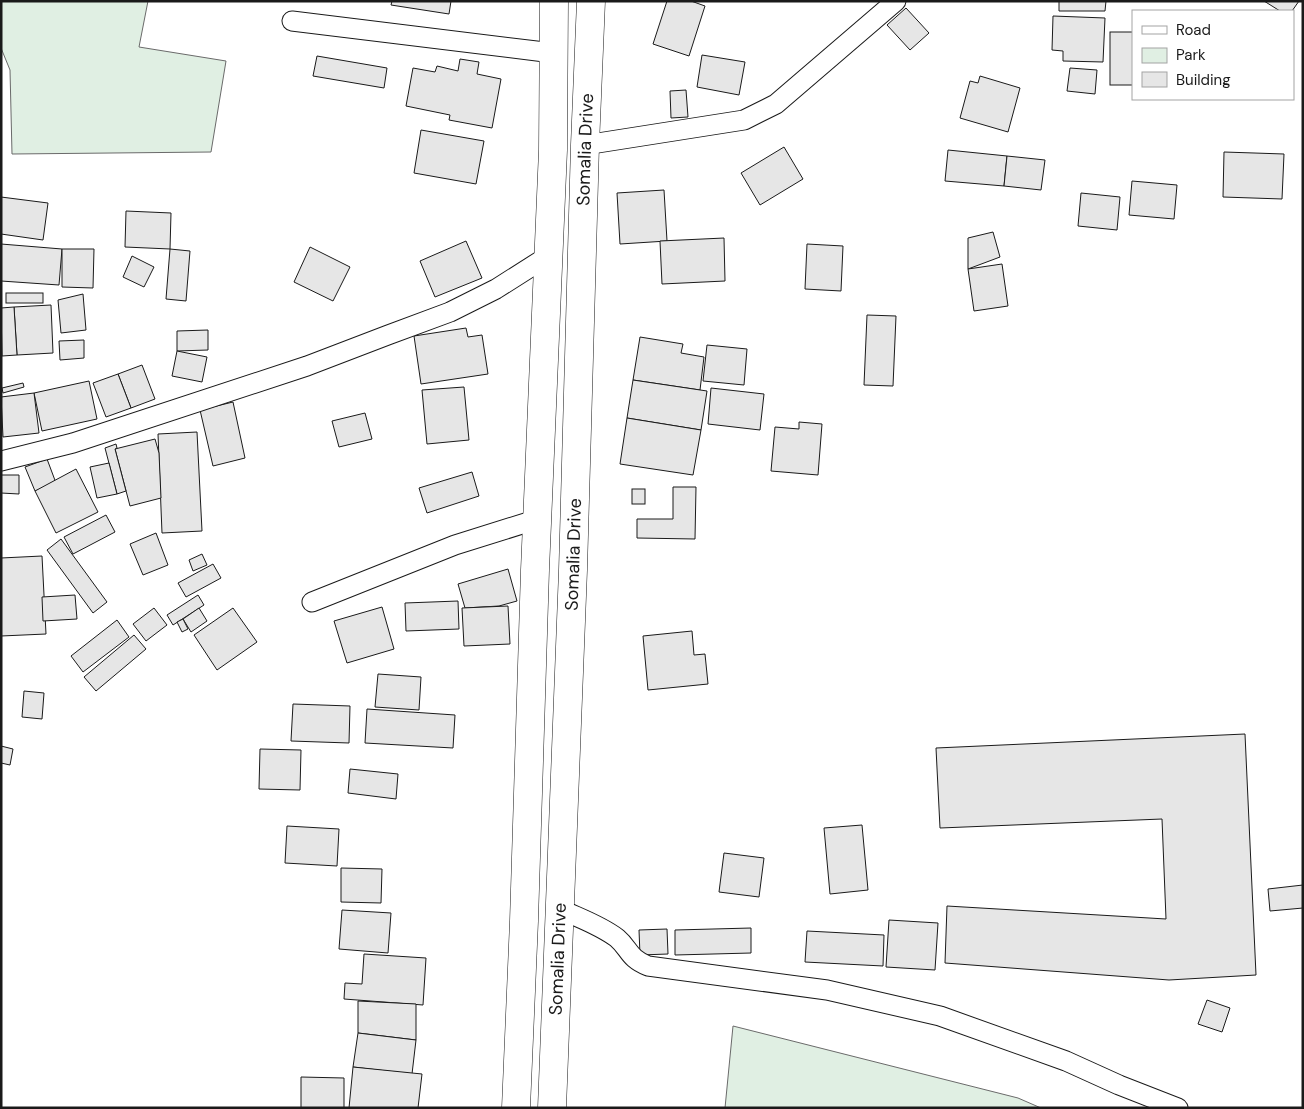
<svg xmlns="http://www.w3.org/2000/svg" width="1304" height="1109" viewBox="0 0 1304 1109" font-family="'DM Sans',sans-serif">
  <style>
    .green { fill: #e0efe3; stroke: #6a6a6a }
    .building { fill: #e6e6e6; stroke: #1a1a1a }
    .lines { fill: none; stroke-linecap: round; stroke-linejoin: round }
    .minor-casing { stroke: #1a1a1a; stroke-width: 21 }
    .primary-casing { stroke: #1a1a1a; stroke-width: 29 }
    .minor { stroke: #fff; stroke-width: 19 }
    .primary { stroke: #fff; stroke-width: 28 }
    .labels { text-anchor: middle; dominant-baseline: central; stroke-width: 4; stroke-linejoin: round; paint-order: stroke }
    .street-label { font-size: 18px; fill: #1a1a1a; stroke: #fff }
  </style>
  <rect width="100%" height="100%" fill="#fff"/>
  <!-- green -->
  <g class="green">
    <polygon points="1,1 148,1 139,47 226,61 211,152 12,154 10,70 1,48"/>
    <polygon points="733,1026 1018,1098 1041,1108 725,1108"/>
  </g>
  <!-- building -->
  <g class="building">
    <polygon points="392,1 451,1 449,14 391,5"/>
    <polygon points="667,1 691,1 705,6 689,56 653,44"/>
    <polygon points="1059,1 1106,1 1105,11 1059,11"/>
    <polygon points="1264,1 1299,1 1292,11 1280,11"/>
    <polygon points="906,8 929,33 910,50 887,25"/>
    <polygon points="1053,16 1105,18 1103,62 1063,61 1063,51 1052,50"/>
    <rect x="1110" y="32" width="23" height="53"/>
    <polygon points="702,55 745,62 739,95 697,87"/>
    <polygon points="317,56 387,68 384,88 313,76"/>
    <polygon points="460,59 479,62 477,74 501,79 492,128 449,120 450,115 406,106 413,68 435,72 437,66 458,71"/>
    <polygon points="1070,68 1097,70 1095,94 1067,91"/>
    <polygon points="980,76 1020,88 1008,132 960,118 970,81 978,83"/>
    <polygon points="686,90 688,117 671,118 670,91"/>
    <polygon points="421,130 484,141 476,184 414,173"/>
    <polygon points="784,147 803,179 760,205 741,173"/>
    <polygon points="948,150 1007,156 1004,186 945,181"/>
    <polygon points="1224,152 1284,154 1282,199 1223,197"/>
    <polygon points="1007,156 1045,160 1041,190 1004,186"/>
    <polygon points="1132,181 1177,185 1174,219 1129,215"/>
    <polygon points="664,190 667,241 620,244 617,193"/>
    <polygon points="1081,193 1120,197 1117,230 1078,226"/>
    <polygon points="1,197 48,203 43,240 1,234"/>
    <polygon points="126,211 171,213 170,249 125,247"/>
    <polygon points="993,232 1000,257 968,269 968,238"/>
    <polygon points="724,238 725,281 662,284 660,241"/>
    <polygon points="466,241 482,278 435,297 420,261"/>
    <polygon points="1,244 62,249 59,285 1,281"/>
    <polygon points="807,244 843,246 841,291 805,289"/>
    <polygon points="310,247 350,267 333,301 294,282"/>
    <polygon points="62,249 94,249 93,288 62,287"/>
    <polygon points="170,249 190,251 186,301 166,299"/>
    <polygon points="132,256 154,267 144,287 123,277"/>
    <polygon points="1002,264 1008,306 974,311 968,269"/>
    <rect x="6" y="293" width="37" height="10"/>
    <polygon points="83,294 86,330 61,333 58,300"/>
    <polygon points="51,305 53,353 17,355 14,307"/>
    <polygon points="14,307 17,355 2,356 1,308"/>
    <polygon points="867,315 896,316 893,386 864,385"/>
    <polygon points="466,328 468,337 482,335 488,374 421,384 414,336"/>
    <polygon points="208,330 208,350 177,351 177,331"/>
    <polygon points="640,337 683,344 681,353 704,357 700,390 633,380"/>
    <polygon points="84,340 84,358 60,360 59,341"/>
    <polygon points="707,345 747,349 744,385 703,381"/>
    <polygon points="177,351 207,357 202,382 172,376"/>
    <polygon points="142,365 155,399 131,408 118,374"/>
    <polygon points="118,374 131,408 106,417 93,383"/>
    <polygon points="633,380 707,391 701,430 627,418"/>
    <polygon points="89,381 97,419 42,431 34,393"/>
    <polygon points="23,383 24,387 3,393 2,388"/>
    <polygon points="464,387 469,440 427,444 422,390"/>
    <polygon points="711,388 764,394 760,430 708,424"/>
    <polygon points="34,393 39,433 3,437 1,397"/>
    <polygon points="233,402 245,458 213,466 200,410"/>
    <polygon points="365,413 372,439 339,447 332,421"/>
    <polygon points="627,418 701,430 693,475 620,464"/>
    <polygon points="799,422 822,424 818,475 771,471 775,427 799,429"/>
    <polygon points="197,432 202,531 162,533 158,434"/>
    <polygon points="155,439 159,453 161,498 130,506 115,449"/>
    <polygon points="116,444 117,448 115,449 126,491 117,494 105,448"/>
    <polygon points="47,459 56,483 35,491 25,467"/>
    <polygon points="109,463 117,494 97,498 90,467"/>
    <polygon points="76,469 98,512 56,533 35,491"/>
    <polygon points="472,472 479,496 427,513 419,488"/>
    <polygon points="1,475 19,475 19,494 1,493"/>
    <polygon points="673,487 696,487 695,539 637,538 637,519 673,519"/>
    <rect x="632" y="489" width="13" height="15"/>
    <polygon points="106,515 115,532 73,554 64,537"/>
    <polygon points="156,533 168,565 143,575 130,544"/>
    <polygon points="61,539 107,602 93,613 47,550"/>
    <polygon points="202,554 207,565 193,571 189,560"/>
    <polygon points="42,556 46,634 1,636 1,558"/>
    <polygon points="213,564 221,578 186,597 178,583"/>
    <polygon points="508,569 517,601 499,606 465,608 458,584"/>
    <polygon points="75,595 77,619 43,621 42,597"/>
    <polygon points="198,595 204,605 173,625 167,615"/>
    <polygon points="458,601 459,629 406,631 405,603"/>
    <polygon points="508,606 510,644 464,646 462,608"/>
    <polygon points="382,607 394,649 347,663 334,621"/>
    <polygon points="154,608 167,625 146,641 133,624"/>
    <polygon points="199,608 207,621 191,632 183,619"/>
    <polygon points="233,608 257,642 217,670 194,635"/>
    <polygon points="183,619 188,629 182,632 177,622"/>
    <polygon points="117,620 129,637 83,672 71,656"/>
    <polygon points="692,631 694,655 705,654 708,684 648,690 643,636"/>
    <polygon points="134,635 146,649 96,691 84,677"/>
    <polygon points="378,674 421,677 419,710 375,707"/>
    <polygon points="24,691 44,693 42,719 22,717"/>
    <polygon points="293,704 350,706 349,743 291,741"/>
    <polygon points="367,709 455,715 453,748 365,743"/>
    <polygon points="1245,734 1256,975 1169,980 945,963 947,906 1166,919 1162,819 940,828 936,748"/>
    <polygon points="1,746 13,749 10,765 1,763"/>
    <polygon points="260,749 301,750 300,790 259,789"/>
    <polygon points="350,769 398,774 396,799 348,793"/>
    <polygon points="862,825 868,890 830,894 824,828"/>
    <polygon points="287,826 339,829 337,866 285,863"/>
    <polygon points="724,853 764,858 759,897 719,892"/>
    <polygon points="341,868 382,869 381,903 341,902"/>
    <polygon points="1303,885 1303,908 1270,911 1268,889"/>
    <polygon points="342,910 391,913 388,953 339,949"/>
    <polygon points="889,920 938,923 935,970 886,967"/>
    <polygon points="751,928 751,953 675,955 675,930"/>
    <polygon points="667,929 668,954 640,955 639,930"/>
    <polygon points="807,931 884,935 883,966 805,962"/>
    <polygon points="364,954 426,958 423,1005 344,999 345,983 362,984"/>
    <polygon points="1207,1000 1230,1008 1222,1032 1198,1024"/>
    <polygon points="358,1001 416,1004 416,1040 358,1033"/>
    <polygon points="358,1033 416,1040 412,1074 353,1067"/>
    <polygon points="353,1067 422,1074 418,1108 349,1108"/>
    <polygon points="301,1077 344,1078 344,1108 301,1108"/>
  </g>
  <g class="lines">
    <defs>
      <g id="minor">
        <polyline points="292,21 553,53"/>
        <polyline points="585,145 744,120 776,104 896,1"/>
        <polyline points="1,461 73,443 307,366 388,335 450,312 496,289 548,256"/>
        <polyline points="312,602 455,545 538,519"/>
        <path d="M560,909c19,9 40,16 57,29 13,11 11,20 31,28l179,24 113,26 126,45 53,24 59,23"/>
      </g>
      <g id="primary">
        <polyline points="516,1108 524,921 535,570 553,150 554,1"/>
        <path id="s1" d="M552,1108l21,-538 12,-425 6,-144"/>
      </g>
    </defs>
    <!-- minor casing -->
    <use href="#minor" class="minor-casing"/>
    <!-- primary casing -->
    <use href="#primary" class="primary-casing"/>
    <!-- minor -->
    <use href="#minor" class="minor"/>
    <!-- primary -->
    <use href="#primary" class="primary"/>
  </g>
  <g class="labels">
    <!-- street labels -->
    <g class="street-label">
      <text stroke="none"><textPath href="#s1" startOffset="959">Somalia Drive</textPath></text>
      <text stroke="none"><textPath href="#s1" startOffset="554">Somalia Drive</textPath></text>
      <text stroke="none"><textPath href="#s1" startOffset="149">Somalia Drive</textPath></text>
    </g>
  </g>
  <!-- border -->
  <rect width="1304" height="1109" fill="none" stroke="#1a1a1a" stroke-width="5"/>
  <!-- legend -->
  <rect x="1132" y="10" width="162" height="90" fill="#ffffff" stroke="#a3a3a3"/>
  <rect x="1142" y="26" width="25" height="8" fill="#ffffff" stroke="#a3a3a3"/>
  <text x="1176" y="35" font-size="15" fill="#1a1a1a">Road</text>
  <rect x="1142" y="48" width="25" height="15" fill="#e0efe3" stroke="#a3a3a3"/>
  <text x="1176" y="60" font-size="15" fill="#1a1a1a">Park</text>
  <rect x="1142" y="72" width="25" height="15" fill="#e6e6e6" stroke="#a3a3a3"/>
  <text x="1176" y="85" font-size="15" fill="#1a1a1a">Building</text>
</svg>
